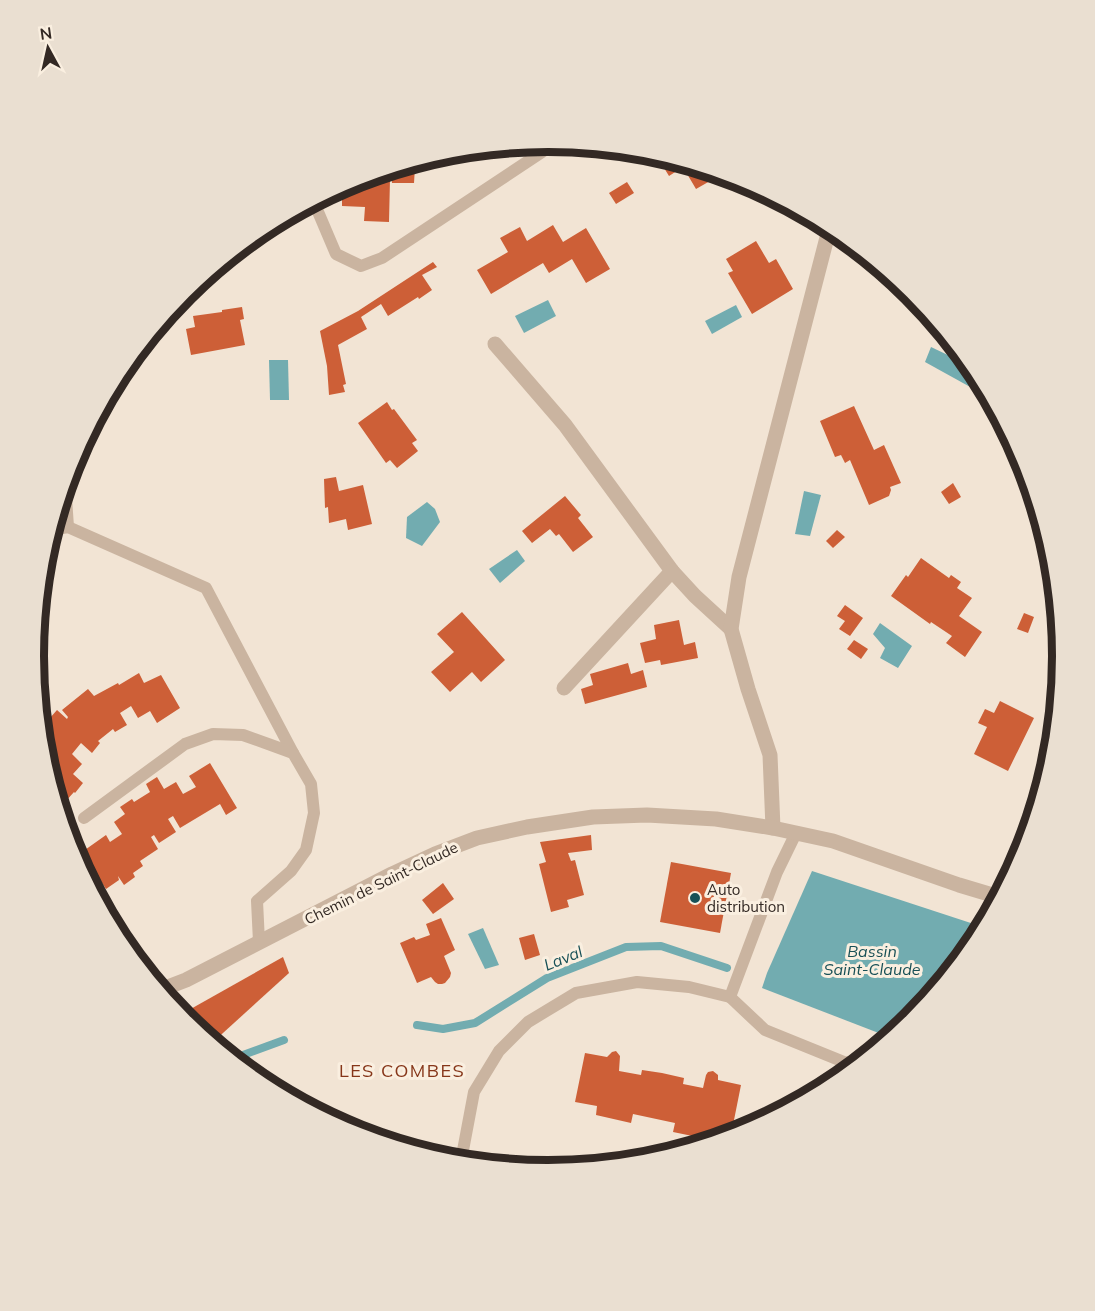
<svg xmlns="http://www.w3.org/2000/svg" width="1095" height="1311" viewBox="0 0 1095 1311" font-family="Mulish,sans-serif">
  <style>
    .water { fill: #72acb0 }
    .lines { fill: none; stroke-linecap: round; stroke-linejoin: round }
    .stream { stroke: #72acb0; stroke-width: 8 }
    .building { fill: #cd5f37 }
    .service { stroke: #cab4a0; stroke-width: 12 }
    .minor { stroke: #cab4a0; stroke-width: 15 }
    .tertiary { stroke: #cab4a0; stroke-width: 15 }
    .poi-dot { fill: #185056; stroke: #faefe0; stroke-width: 2 }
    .labels { text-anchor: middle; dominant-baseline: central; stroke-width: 6; stroke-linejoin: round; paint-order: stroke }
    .street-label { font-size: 15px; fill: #332924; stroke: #faefe0 }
    .poi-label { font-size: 15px; fill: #332924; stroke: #faefe0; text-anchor: start }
    .water-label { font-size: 16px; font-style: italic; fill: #185056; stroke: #faefe0 }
    .quarter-label { font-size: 18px; letter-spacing: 1.5px; fill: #863619; stroke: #faefe0 }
    .rim { fill: none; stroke: #332924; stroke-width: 8 }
  </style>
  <rect width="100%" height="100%" fill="#f2e4d4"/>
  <!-- water -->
  <g class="water">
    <polygon points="548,300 556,316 524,333 515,316"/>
    <polygon points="736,305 742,317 712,334 705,321"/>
    <polygon points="931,347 973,367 978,374 972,388 925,362"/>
    <polygon points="269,360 288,360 289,400 270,400"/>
    <polygon points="804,491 821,495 810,536 795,534"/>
    <polygon points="427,502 435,509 440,522 422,546 406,538 407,517"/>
    <polygon points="517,550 525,561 500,583 489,569"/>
    <polygon points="880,623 912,646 898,668 880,658 885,648 873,634"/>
    <polygon points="812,871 983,927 975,942 911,1020 889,1037 762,988 767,973"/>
    <polygon points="483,928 499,965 485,969 468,934"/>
  </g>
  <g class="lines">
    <!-- stream -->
    <g class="stream">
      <polyline points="417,1025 443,1029 475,1023 547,978 626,947 661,946 727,968"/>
      <polyline points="232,1059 284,1040"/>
    </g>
  </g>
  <!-- building -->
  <g class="building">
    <polygon points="663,155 689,163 730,176 720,181 717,177 696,189 683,167 669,176 658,158"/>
    <polygon points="415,166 414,183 392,183 391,168"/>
    <polygon points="367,175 367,178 390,179 389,222 364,221 365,207 342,206 342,185 351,180"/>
    <polygon points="627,182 634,193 616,204 609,193"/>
    <polygon points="553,225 563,242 586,228 610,269 586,283 572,259 549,273 543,263 491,294 477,270 508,252 500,238 520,227 527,241"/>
    <polygon points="756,241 769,263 776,259 793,289 752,314 728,273 733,271 726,259"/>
    <polygon points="433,262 437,267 422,275 432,290 419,299 418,297 388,316 381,304 361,317 367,329 338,345 346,384 343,385 345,392 329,395 327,366 320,331 358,311"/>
    <polygon points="242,307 244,319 240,320 245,345 191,355 186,329 195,327 193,316 222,312 222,310"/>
    <polygon points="937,323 951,340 941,342"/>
    <polygon points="387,402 392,410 394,409 417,440 412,443 418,451 397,468 390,460 386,463 358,423"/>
    <polygon points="854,406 874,450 884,445 901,483 890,487 891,490 889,496 869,505 850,460 845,463 841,455 835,457 820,421"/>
    <polygon points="336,477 339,491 363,485 372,524 348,530 346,519 329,523 328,507 325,508 324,479"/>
    <polygon points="953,483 961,497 949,504 941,492"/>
    <polygon points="565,496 581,515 578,518 593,537 573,552 559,534 556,536 550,529 532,543 522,531"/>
    <polygon points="837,530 845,537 833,548 826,541"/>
    <polygon points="921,558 949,578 951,575 961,582 957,588 972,598 959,616 982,632 965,657 946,643 952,636 931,622 930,624 891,596 906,575 908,577"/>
    <polygon points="42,561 53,580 42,587 40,584"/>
    <polygon points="845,605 863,618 850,636 839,629 845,621 837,616"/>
    <polygon points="462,612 505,660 481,682 472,672 450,692 431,672 454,652 437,634"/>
    <polygon points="1024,613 1034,617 1028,633 1017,629"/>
    <polygon points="679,620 684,645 695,642 698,658 661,665 660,660 645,663 640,643 656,639 654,625"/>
    <polygon points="854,640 868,649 861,659 847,649"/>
    <polygon points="628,663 631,674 643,670 647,687 585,704 581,689 593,685 590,674"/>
    <polygon points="139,673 144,683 161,675 180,708 157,723 150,711 138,718 131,706 120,713 127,725 115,732 113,729 98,741 100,743 92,753 81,743 72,754 82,764 73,774 83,783 75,793 74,792 65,802 54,793 43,756 42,748 52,737 42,727 57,710 67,719 68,717 62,710 88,689 94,696 118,683 119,685"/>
    <polygon points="1000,701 1034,718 1008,771 974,754 987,727 978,723 985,709 994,713"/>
    <polygon points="210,763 237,808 226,815 220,804 180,828 173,816 168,819 176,832 159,843 154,835 151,837 158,849 140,861 143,866 133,873 135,877 124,885 118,876 119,880 106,889 82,852 106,835 110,842 122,834 114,822 125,814 120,807 132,799 134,802 150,792 146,784 157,777 164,789 176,782 183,794 196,787 189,776"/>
    <polygon points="591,835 592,850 568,853 571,861 575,860 584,895 567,900 569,907 551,912 539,864 546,862 540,842"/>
    <polygon points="671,862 731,873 720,933 660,922"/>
    <polygon points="443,883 454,899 433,914 422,900"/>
    <polygon points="441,918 455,950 444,956 451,973 450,977 445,983 442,984 438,984 435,982 431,977 417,983 400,943 414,937 416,940 430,935 426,924"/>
    <polygon points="534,934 540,955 525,960 519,938"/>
    <polygon points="283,957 289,973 212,1043 180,1015"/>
    <polygon points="616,1051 620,1056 619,1071 641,1075 642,1070 662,1073 684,1078 683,1084 703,1088 706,1075 708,1072 713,1071 718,1075 718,1080 741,1085 731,1135 709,1131 707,1139 673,1132 675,1123 633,1114 631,1123 596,1115 597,1106 575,1102 585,1053 607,1057 612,1052"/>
    <polygon points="292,1088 293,1092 297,1102 279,1092"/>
    <polygon points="312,1102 316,1112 302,1105"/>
  </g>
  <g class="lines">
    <!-- service -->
    <g class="service">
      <polyline points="316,199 316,207 336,254 361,266 382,258 542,152"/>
      <polyline points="65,483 68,527"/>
      <polyline points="51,530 68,527 206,588 293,753"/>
      <polyline points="84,818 185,744 213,734 243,735 293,753 311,784 314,813 306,850 291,871 257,901 259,942"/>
      <polyline points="730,997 765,1030 844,1062 857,1063"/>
      <polyline points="461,1161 474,1092 499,1051 528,1022 576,993 637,982 689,987 730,997 777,872 796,833"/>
    </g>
    <!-- minor -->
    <g class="minor">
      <polyline points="495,344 565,425 672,571 695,596 731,629"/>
      <polyline points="564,688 672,571"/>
      <polyline points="773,828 770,755 748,689 731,629 739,577 830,226"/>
    </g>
    <!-- tertiary -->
    <polyline class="tertiary" points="160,990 186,980 392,874 435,854 477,838 527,827 593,817 647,815 716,819 773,828 833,841 959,885 999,897"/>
  </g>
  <!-- markers -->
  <circle class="poi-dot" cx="695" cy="898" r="6"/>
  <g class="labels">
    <!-- street labels -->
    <g class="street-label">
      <text transform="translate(381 883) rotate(-26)">Chemin de Saint-Claude</text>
    </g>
    <!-- poi labels -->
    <g class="poi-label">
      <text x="707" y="889">Auto<tspan x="707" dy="17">distribution</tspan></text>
    </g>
    <!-- water labels -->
    <g class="water-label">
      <text x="872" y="951">Bassin<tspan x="872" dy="18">Saint-Claude</tspan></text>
      <text transform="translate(563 958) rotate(-22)">Laval</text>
    </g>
    <!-- quarter labels -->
    <g class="quarter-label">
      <text x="402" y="1070">LES COMBES</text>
    </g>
  </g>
  <!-- crop -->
  <path d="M0 0H1095V1311H0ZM44 656a504 504 0 1 1 1008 0a504 504 0 1 1-1008 0Z" fill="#eadfd1" fill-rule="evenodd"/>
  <path class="rim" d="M44 656a504 504 0 1 1 1008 0a504 504 0 1 1-1008 0Z"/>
  <!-- north arrow -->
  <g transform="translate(48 48) rotate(352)" stroke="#faefe0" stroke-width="4.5" paint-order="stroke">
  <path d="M0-4.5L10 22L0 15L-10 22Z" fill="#332924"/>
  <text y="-9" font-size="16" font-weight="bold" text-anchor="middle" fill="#332924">N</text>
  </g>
</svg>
